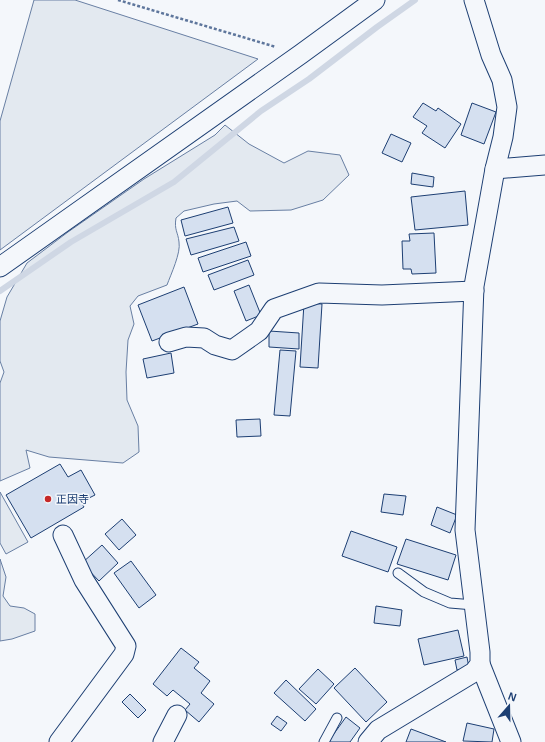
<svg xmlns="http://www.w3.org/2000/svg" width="545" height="742" viewBox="0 0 545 742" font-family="Arial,'Noto Sans JP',sans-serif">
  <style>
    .green { fill: #e3e9f0; stroke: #687fa3 }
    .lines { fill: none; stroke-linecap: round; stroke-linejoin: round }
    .stream { stroke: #cfd7e4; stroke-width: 6 }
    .building { fill: #d5e0f0; stroke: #1d3f73 }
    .service-casing { stroke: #1d3f73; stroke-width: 11 }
    .minor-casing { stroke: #1d3f73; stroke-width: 21 }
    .path { stroke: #5e769c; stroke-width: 2.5; stroke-dasharray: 3 2; stroke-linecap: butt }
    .service { stroke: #f4f7fb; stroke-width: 9 }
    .minor { stroke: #f4f7fb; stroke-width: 19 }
    .poi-dot { fill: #c62828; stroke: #f4f7fb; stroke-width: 1.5 }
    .labels { text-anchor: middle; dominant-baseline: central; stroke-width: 3; stroke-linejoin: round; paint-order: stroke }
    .poi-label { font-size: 11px; fill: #1d3f73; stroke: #f4f7fb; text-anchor: start }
  </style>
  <rect width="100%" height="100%" fill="#f4f7fb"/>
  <!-- green -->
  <g class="green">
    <polygon points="34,0 75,0 258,59 0,250 0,121"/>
    <path d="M225,125l24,19 35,19 24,-12 32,4 9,20 -26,25 -32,10 -41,1 -13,-10 -23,3 -30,7 -8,7c-2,12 2,14 3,24 2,11 -8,32 -12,43l-29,11 -8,10 4,18 -6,16 -2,32 1,28 11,26 1,26 -16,11 -74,-6 -23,-7 4,18 -30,13v-98l4,-11 -4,-11v-40l7,-24 20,-34 41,-31 76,-53 71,-44z"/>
    <polygon points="0,492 28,542 6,554 0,543"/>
    <polygon points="0,559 6,577 3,596 10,606 24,608 35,614 35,631 12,639 0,641"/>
  </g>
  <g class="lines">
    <!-- stream -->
    <polyline class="stream" points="0,291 71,242 174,182 261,111 309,79 377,27 415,0"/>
  </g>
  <!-- building -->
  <g class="building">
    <polygon points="423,103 436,111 438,108 461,124 445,148 422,133 427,126 413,117"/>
    <polygon points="472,103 496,112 484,144 461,135"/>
    <polygon points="391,134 411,143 402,162 382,153"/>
    <polygon points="412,173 434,177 433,187 411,184"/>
    <polygon points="465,191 468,225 415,230 411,197"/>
    <polygon points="228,207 233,223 185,236 181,220"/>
    <polygon points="234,227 239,241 191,255 186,239"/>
    <polygon points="434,233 436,273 412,274 411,269 403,269 402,241 410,241 409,234"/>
    <polygon points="246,242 251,256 203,272 198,258"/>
    <polygon points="248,260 254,275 214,290 208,275"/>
    <polygon points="249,285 261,315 246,321 234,291"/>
    <polygon points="184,287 198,324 152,341 138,305"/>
    <polygon points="304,303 322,304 318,368 300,367"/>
    <polygon points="269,331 299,333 299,349 269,347"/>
    <polygon points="280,350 296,351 290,416 274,415"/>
    <polygon points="171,353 174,373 147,378 143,359"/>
    <polygon points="260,419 261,436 237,437 236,420"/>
    <polygon points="60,464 68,477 81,470 95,495 81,502 84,507 31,538 6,495"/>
    <polygon points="384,494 406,496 403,515 381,512"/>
    <polygon points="437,507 457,515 450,533 431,525"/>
    <polygon points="122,519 136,535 119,550 105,534"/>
    <polygon points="351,531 397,547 388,572 342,556"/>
    <polygon points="406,539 456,555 448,580 397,564"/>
    <polygon points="102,545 118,563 99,581 82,563"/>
    <polygon points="131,561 156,595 139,608 114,573"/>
    <polygon points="376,606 402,610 400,626 374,623"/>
    <polygon points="458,630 464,656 424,665 418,639"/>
    <polygon points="181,648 199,662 194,668 210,681 201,693 214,704 199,722 185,710 190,704 173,690 167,696 153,684"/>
    <polygon points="467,657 469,668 457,670 455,660"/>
    <polygon points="355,668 387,702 366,722 334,688"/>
    <polygon points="318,669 334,684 316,704 299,689"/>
    <polygon points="286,680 316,709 305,721 274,693"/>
    <polygon points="130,694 146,710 138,718 122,702"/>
    <polygon points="277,716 287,723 281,731 271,724"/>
    <polygon points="346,717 360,728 350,742 328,742"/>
    <polygon points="467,723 494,729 492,742 463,741"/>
    <polygon points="411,729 446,742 406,742"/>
  </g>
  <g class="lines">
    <defs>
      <g id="service">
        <polyline points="398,573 424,592 450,603 474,605"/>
        <polyline points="324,742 337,718"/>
      </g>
      <g id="minor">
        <polyline points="495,169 545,165"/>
        <polyline points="0,267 301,54 375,0"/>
        <polyline points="169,342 186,337 204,338 215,345 232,350 259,331 274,309 319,293 382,295 474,291"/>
        <polyline points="480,664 511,742"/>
        <polyline points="59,742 124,654 126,646 84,580 63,535"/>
        <polyline points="163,742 177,715"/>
        <polyline points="368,742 378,730 474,672 480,664 480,652 465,530 474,286 495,169 503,137 507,107 502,80 491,55 474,0"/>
      </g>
    </defs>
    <!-- service casing -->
    <use href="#service" class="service-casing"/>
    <!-- minor casing -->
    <use href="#minor" class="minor-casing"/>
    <!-- path -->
    <polyline class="path" points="118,0 276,47"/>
    <!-- service -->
    <use href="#service" class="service"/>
    <!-- minor -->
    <use href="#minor" class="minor"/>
  </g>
  <!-- markers -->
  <circle class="poi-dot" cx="48" cy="499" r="4"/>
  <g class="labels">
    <!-- poi labels -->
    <g class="poi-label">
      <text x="56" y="499">正因寺</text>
    </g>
  </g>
  <!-- north arrow -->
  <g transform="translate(509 706) rotate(20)" stroke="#f4f7fb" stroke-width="3" paint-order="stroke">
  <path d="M0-3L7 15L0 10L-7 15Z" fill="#1d3f73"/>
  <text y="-6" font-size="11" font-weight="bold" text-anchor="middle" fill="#1d3f73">N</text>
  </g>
</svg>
